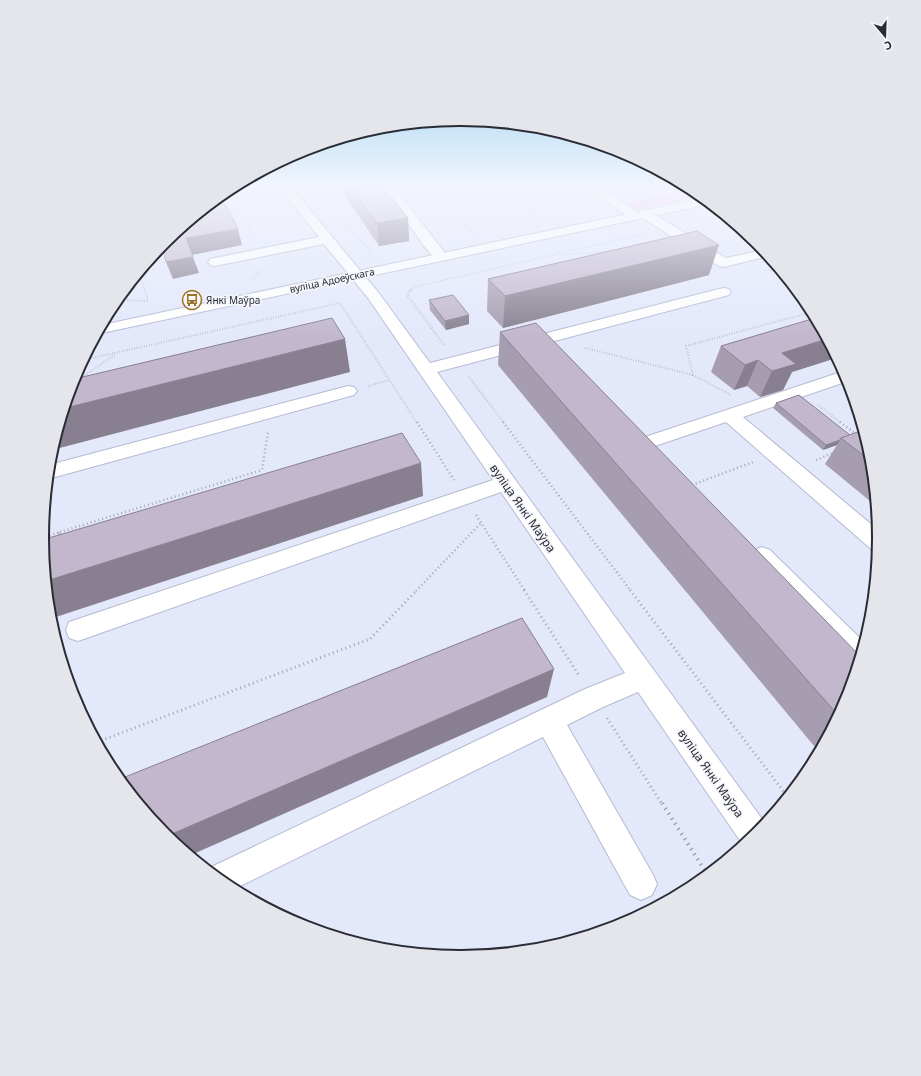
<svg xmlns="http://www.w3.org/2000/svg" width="921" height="1076" viewBox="0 0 921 1076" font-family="'Noto Sans',sans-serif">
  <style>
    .green { fill: #f3bce0 }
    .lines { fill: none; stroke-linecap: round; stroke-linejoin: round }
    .minor-casing { stroke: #b5bad1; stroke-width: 2 }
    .major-casing { stroke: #b5bad1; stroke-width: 2 }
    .path-far4 { stroke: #a2a6b5; stroke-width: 1.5; stroke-dasharray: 0.5 2; stroke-linecap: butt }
    .path-far3 { stroke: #a2a6b5; stroke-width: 2; stroke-dasharray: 0.5 2; stroke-linecap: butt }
    .path-far2 { stroke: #a2a6b5; stroke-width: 2.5; stroke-dasharray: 1 3; stroke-linecap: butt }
    .path-far1 { stroke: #a2a6b5; stroke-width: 3; stroke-dasharray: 1 3.5; stroke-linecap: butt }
    .path { stroke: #a2a6b5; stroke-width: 4; stroke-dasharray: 1.5 4.5; stroke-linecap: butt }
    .minor { fill: #fff; fill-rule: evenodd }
    .major { fill: #fff; fill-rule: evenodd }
    .wall { fill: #a79db0 }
    .shaded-wall { fill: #888090 }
    .building { fill: #c2b7cd; stroke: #888090 }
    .labels { text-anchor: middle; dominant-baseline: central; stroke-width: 3.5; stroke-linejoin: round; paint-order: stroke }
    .far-street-label { font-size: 10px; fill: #2a2c35; stroke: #f5f6fb }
    .far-poi-label { font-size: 10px; fill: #2a2c35; stroke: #f5f6fb; text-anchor: start }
    .street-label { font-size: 12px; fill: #2a2c35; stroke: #f5f6fb }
    .rim { fill: none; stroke: #2a2c35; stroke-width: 2 }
  </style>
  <rect width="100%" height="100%" fill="#e3e8fb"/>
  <!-- green -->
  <polygon class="green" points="691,189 700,196 636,210 624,203"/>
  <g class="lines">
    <defs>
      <g id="minor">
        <polygon points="279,187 291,187 378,292 430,363 719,289 724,288 729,289 731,292 729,295 437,372 765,823 756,834 743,845 638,692 603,707 567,725 652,873 657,884 652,895 641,900 630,895 543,737 234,889 208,869 209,868 585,689 625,673 501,492 78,641 69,638 66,630 69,622 493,480 368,298 324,244 215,266 210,265 208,262 210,259 319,237"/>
        <polygon points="395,187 414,187 400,195 448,257 446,260 436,260 423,245 390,197 388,192"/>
        <polygon points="587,187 601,187 639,213 645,210 649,211 726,258 763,250 768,256 724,267 719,266 641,217 635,220 631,219"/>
        <polygon points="844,371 848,381 743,417 878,530 878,551 871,549 726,422 649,448 642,446 639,442 642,438"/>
        <polygon points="348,386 354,387 357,391 354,395 48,479 49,465"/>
        <polygon points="762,547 770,550 864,642 857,665 851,663 754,562 751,556 754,550"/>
      </g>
      <polygon id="major" points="703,198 710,204 97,334 102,325"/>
    </defs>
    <!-- minor casing -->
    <use href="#minor" class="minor-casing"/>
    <!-- major casing -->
    <use href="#major" class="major-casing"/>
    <!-- path-far4 -->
    <g class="path-far4">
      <polyline points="314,187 373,254"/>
      <polyline points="559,187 567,187"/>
      <polyline points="226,192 254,236"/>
      <polyline points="450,193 457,187"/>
      <polyline points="561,203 573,212"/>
      <polyline points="529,209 541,219"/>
      <polyline points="429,212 449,194 489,187"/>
      <polyline points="498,215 509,225"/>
      <polyline points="711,219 725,216"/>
      <polyline points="462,222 473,233"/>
      <polyline points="561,255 614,251"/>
      <polyline points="768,270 781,272"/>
      <polyline points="139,273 145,291"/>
      <polyline points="253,279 260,270"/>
      <polyline points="410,291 414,287 644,234"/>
    </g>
    <!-- path-far3 -->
    <g class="path-far3">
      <polyline points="411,290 407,295 445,346"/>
      <polyline points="117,300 148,301 145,290"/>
      <polyline points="585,348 693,375"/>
      <polyline points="83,360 340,303 417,423"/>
      <polyline points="469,377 504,423"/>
      <polyline points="81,378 116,354"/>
      <polyline points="368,386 389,380"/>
      <polyline points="731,395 693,375 686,346 812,312"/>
      <polyline points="818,405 841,423"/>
    </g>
    <!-- path-far2 -->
    <g class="path-far2">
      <polyline points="417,422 454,480"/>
      <polyline points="503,422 631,591"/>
      <polyline points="840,422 857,435"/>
      <polyline points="816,460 833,453"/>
      <polyline points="692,485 753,462"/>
      <polyline points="476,515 525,591"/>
      <polyline points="60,532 262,470 268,432"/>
      <polyline points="42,538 60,532 56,538"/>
      <polyline points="416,591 481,523"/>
    </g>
    <!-- path-far1 -->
    <g class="path-far1">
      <polyline points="524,590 580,677"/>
      <polyline points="630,590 787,796"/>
      <polyline points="607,718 662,804"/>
      <polyline points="97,742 370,639 417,590"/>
    </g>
    <!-- path -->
    <polyline class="path" points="662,803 707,874"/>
    <!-- minor -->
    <use href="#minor" class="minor"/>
    <!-- major -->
    <use href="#major" class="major"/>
  </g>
  <!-- wall -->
  <g class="wall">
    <polygon points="339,187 383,187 408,218 409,241 379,246"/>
    <polygon points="709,275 503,328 487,311 488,279"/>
    <polygon points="429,300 469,315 469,324 446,330 430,310"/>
    <polygon points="815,318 836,358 792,372 783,390 760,397 747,386 734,390 711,372 721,346"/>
    <polygon points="500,332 847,698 819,752 498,365"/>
    <polygon points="799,395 871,457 876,506 825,464 837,445 823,450 773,408 776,403"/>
  </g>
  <!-- shaded-wall -->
  <g class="shaded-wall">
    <polygon points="408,218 409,241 379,246 377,223"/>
    <polygon points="238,229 242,245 192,255 186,238"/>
    <polygon points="719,245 709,275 503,328 505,296"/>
    <polygon points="193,257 199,273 173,279 166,262"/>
    <polygon points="469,315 469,324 446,330 445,321"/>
    <polygon points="345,339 350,372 52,450 65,408"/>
    <polygon points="827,339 836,358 792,372 783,390 760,397 772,371 782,353"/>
    <polygon points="758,360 747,386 734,390 745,365"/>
    <polygon points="840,440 837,445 823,450 826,445"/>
    <polygon points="421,463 423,496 50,619 46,581"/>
    <polygon points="554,669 547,697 191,855 167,836"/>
  </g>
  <!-- building -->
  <g class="building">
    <polygon points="351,187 383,187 408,218 377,223"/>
    <polygon points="225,204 238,229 186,238 193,257 166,262 162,246 165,242 207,207"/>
    <polygon points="697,231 719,245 505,296 488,279"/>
    <polygon points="453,295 469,315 445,321 429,300"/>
    <polygon points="332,318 345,339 65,408 74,379"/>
    <polygon points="815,318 827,339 782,353 796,364 772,371 758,360 745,365 721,346"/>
    <polygon points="536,323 860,656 847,698 838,715 500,332"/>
    <polygon points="799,395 850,435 841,438 840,440 826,445 776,403"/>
    <polygon points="863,430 871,457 872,462 841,438"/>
    <polygon points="402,433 421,463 46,581 42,540"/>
    <polygon points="522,618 554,669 167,836 164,834 120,779"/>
  </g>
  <!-- sky -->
  <linearGradient id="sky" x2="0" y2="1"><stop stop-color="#71c1e9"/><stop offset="0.55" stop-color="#f2f5fd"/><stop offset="1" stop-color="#f2f5fd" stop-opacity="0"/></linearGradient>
  <rect width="921" height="338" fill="url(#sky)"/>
  <!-- icons -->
  <defs>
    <symbol id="bus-ring" viewBox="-11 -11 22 22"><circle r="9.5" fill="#f5f6fb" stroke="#9f7122" stroke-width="1.5"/><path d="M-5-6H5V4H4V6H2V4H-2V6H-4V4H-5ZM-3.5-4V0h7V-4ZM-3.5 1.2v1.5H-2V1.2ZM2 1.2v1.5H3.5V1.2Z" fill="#9f7122"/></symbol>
  </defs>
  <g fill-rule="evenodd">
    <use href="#bus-ring" x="181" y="289" width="22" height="22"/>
  </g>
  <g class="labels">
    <!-- far-street labels -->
    <g class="far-street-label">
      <text transform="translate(332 280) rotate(-12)">вуліца Адоеўскага</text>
    </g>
    <!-- far-poi labels -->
    <g class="far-poi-label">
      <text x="206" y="300">Янкі Маўра</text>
    </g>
    <!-- street labels -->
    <g class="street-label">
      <text transform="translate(523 508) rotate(55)">вуліца Янкі Маўра</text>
      <text transform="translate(711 773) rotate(55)">вуліца Янкі Маўра</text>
    </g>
  </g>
  <!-- crop -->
  <path d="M0 0H921V1076H0ZM460 126H461A411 411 0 0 1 872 537V539A411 411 0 0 1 461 950H460A411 411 0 0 1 49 539V537A411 411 0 0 1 460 126Z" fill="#e5e6eb" fill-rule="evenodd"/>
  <path class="rim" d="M460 126H461A411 411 0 0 1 872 537V539A411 411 0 0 1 461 950H460A411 411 0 0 1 49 539V537A411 411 0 0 1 460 126Z"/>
  <!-- north arrow -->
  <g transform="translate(885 36) rotate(161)" stroke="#f5f6fb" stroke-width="3" paint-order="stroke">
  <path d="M0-3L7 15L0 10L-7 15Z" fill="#2a2c35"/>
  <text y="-6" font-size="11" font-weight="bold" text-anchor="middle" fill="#2a2c35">С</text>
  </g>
</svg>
